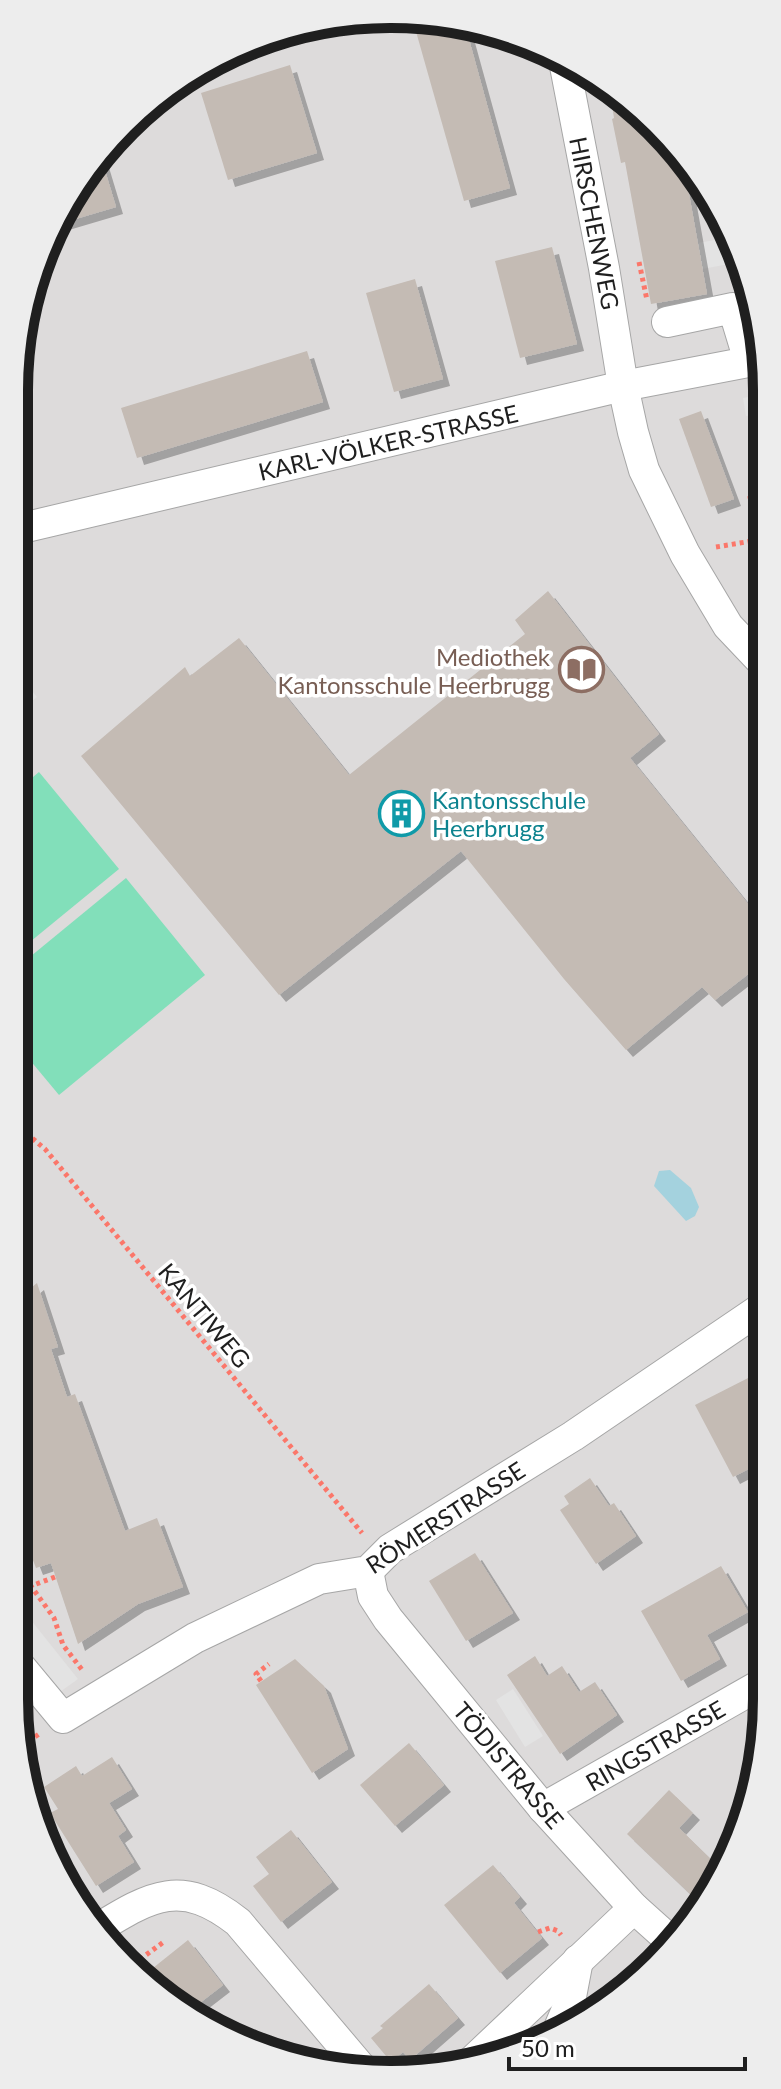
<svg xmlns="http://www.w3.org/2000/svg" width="781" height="2089" viewBox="0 0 781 2089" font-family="Lato,sans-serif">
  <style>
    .residential { fill: #dddbdb }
    .pitch { fill: #82dfba }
    .parking { fill: #e3e3e3 }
    .water { fill: #a4d2de }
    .building { fill: #c4bbb4; filter: url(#shadow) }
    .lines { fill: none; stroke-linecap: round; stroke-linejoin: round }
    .minor-casing { stroke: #a6a6a6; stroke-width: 32 }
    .path { stroke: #fb776a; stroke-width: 5; stroke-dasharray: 4 4; stroke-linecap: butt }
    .minor { stroke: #fff; stroke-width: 30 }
    .labels { text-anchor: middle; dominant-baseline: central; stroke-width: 7; stroke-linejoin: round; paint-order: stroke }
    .street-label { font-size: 24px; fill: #1f1f1f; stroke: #fff }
    .education-label { font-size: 24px; fill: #785e54; stroke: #fff; text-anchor: end }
    .culture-label { font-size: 24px; fill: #0d838f; stroke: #fff; text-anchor: start }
    .rim { fill: none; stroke: #1f1f1f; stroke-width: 10 }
  </style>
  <defs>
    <filter id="shadow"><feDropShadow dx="7" dy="7" stdDeviation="0" flood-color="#0004"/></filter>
  </defs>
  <rect width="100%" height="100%" fill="#f0ece5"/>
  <!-- residential -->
  <polygon class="residential" points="342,17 488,27 599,77 673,142 728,224 764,341 767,1698 754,1796 689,1927 599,2012 464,2068 341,2072 203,2025 107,1946 34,1820 14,1698 14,391 27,293 92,161 203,64"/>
  <!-- pitch -->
  <g class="pitch">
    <polygon points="39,772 119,869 14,955 14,793"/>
    <polygon points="126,878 205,975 59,1095 14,1041 14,970"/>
  </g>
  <!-- parking -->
  <g class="parking">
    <polygon points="732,237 740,262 702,269 698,243"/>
    <polygon points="764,394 764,413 746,416 743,398"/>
    <polygon points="14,669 37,697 14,716"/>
    <polygon points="19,1605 78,1679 60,1692 14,1673 14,1608"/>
    <polygon points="513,1689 543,1736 525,1747 496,1700"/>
  </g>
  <!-- water -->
  <polygon class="water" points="670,1170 691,1188 699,1207 695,1216 686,1221 654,1186 659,1171"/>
  <!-- building -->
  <g class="building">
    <polygon points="432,23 465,25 510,188 464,201 415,28"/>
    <polygon points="290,65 317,153 228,180 201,93"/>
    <polygon points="609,86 659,129 663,149 677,147 682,155 707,294 651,304 625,162 621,163 612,119 614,118"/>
    <polygon points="100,154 116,207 62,223 92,161"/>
    <polygon points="552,247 577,344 520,358 495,261"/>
    <polygon points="415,279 443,379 394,392 366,293"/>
    <polygon points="307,351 323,402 137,458 121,408"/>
    <polygon points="701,411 734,499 711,507 679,419"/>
    <polygon points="548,591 659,734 630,758 765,925 765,961 715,1000 702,987 626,1050 564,979 461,851 279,995 81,756 185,667 190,676 239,638 349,775 525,634 515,620"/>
    <polygon points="37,1283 58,1347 51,1349 67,1397 75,1394 125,1531 157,1518 183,1587 138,1604 78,1644 51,1563 36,1568 14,1511 14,1302"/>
    <polygon points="754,1375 766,1399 766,1460 733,1477 695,1405"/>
    <polygon points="590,1478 609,1506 614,1503 636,1536 596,1564 560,1510 569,1504 564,1496"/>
    <polygon points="475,1553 513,1613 466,1641 429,1581"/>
    <polygon points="721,1566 748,1612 707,1635 720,1659 681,1681 641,1611"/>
    <polygon points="535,1656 547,1676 562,1666 579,1692 595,1682 617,1715 560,1754 507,1675"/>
    <polygon points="295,1659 324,1686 348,1749 312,1773 256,1685"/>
    <polygon points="409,1743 444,1785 395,1826 360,1785"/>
    <polygon points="112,1757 132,1789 109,1803 126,1830 118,1836 134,1862 96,1886 50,1813 58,1809 44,1787 76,1766 82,1776"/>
    <polygon points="669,1790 693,1813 679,1828 717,1865 690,1894 627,1834"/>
    <polygon points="291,1830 332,1882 281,1922 253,1886 269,1874 256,1857"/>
    <polygon points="493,1865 520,1897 514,1903 542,1938 500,1973 444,1905"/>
    <polygon points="188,1940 223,1985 188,2012 143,1976"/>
    <polygon points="429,1984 458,2018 410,2060 403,2052 391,2062 371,2038 383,2028 380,2026"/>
  </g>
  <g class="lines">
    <defs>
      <g id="minor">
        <polyline points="564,61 604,268 623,386 633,432 644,470 685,554 728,626 764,664"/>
        <polyline points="667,322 733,308 749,361"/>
        <polyline points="14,530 623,386 764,359"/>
        <polyline points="368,1571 373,1596 388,1619 543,1808 634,1908 673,1943"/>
        <polyline points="14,1659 63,1718 195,1638 319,1579 368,1571 390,1549 573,1436 766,1305"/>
        <polyline points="543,1808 767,1681"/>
        <path d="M97,1929c55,-34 85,-51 141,-7l126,149"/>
        <polyline points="559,2028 570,2002 578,1960"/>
        <polyline points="467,2066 634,1908"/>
      </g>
    </defs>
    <!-- minor casing -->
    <use href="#minor" class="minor-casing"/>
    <!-- path -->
    <g class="path">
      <polyline points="662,132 665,143 673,142"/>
      <polyline points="639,262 647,300"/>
      <polyline points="759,540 750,497 764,458"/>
      <polyline points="716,547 764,539"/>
      <polyline points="14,1123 45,1149 362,1533"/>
      <polyline points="55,1577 31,1586 54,1618 63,1645 83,1671"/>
      <polyline points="14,1592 31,1586"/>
      <polyline points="261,1681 256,1674 269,1664"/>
      <polyline points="22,1746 39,1734"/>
      <polyline points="538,1932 550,1928 558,1931 561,1935"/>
      <polyline points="149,1971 139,1960 165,1941"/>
    </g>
    <!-- minor -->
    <use href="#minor" class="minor"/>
  </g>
  <!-- icons -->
  <defs>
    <symbol id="library-ring" viewBox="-11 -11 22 22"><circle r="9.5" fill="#fff" stroke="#8d6e63" stroke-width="1.5"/><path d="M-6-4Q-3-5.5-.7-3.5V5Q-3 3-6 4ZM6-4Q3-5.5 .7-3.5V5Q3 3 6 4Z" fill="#8d6e63"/></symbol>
    <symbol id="building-ring" viewBox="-11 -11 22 22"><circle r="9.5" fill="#fff" stroke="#0f9aa8" stroke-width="1.5"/><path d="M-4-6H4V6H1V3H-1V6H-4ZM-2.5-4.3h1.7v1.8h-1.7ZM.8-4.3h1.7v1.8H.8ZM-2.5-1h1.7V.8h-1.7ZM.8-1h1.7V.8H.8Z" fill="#0f9aa8"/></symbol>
  </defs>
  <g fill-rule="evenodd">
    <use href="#library-ring" x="556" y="644" width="51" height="51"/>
    <use href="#building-ring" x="376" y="788" width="51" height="51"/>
  </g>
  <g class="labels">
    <!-- street labels -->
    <g class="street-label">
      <text transform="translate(595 223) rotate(79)">HIRSCHENWEG</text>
      <text transform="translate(388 442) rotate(-13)">KARL-VÖLKER-STRASSE</text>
      <text transform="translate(205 1315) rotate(50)">KANTIWEG</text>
      <text transform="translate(445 1517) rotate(-33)">RÖMERSTRASSE</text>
      <text transform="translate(655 1745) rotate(-30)">RINGSTRASSE</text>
      <text transform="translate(509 1765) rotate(50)">TÖDISTRASSE</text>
    </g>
    <!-- education labels -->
    <g class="education-label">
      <text x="550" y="656">Mediothek<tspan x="550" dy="28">Kantonsschule Heerbrugg</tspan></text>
    </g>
    <!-- culture labels -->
    <g class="culture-label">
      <text x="432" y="799">Kantonsschule<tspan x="432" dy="28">Heerbrugg</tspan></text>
    </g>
  </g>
  <!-- crop -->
  <path d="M0 0H781V2089H0ZM390 28H391A362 362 0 0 1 753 390V1699A362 362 0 0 1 391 2061H390A362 362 0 0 1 28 1699V390A362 362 0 0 1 390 28Z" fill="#ededed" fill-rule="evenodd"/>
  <path class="rim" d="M390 28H391A362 362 0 0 1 753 390V1699A362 362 0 0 1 391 2061H390A362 362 0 0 1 28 1699V390A362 362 0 0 1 390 28Z"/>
  <!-- scale -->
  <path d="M509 2057v12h236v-12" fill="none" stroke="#1f1f1f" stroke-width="4"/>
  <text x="521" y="2057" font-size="24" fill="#1f1f1f" stroke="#ffffff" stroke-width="6" paint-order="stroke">50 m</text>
</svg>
